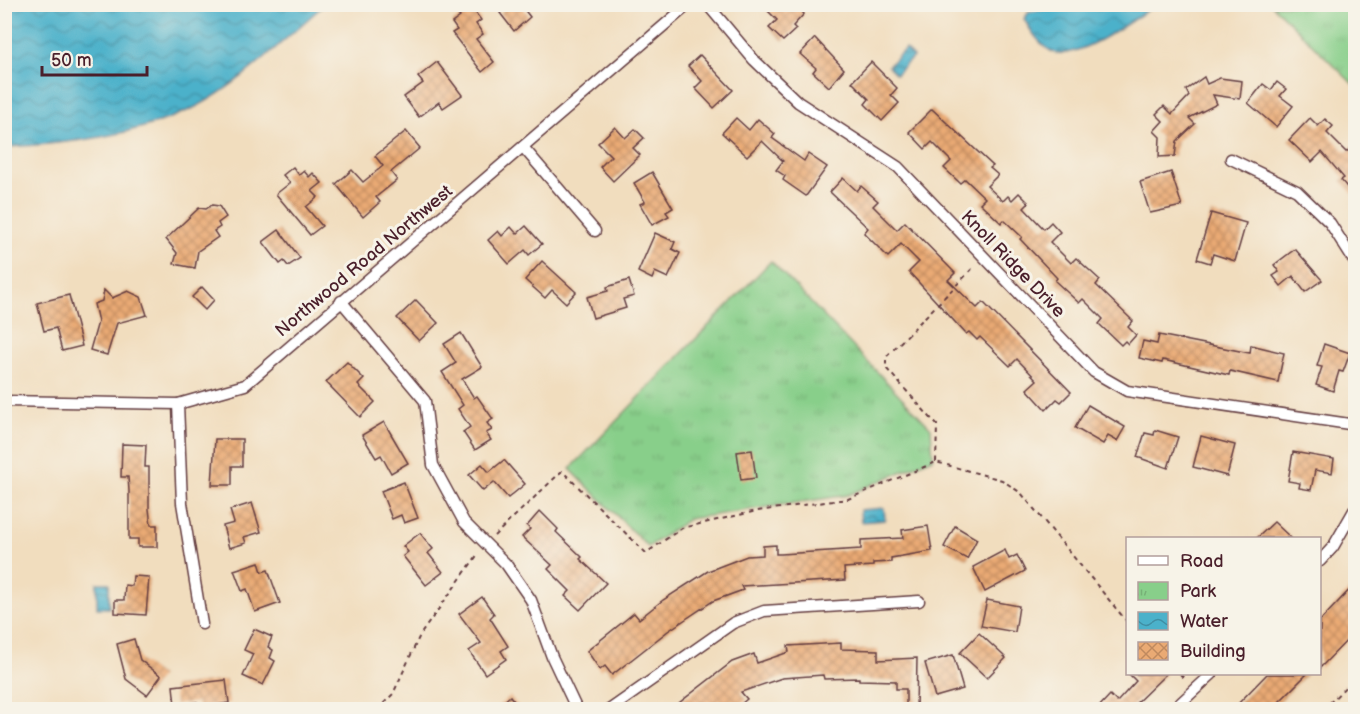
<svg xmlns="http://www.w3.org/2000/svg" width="1360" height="714" viewBox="0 0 1360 714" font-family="'Balsamiq Sans',sans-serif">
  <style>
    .park { fill: url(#park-tufts); stroke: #69775a; stroke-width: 1.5 }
    .water { fill: url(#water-waves); stroke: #4a687a; stroke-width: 1.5 }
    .building { fill: url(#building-cross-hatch) }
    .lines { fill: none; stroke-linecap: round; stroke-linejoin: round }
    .street-casing { stroke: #633c41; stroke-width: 13 }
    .path { stroke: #633c41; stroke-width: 2; stroke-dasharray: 4.5 4.5; stroke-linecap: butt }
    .street { stroke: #fff; stroke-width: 10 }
    .labels { text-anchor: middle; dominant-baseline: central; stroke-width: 6; stroke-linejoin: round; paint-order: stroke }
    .street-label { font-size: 18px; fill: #4a1f2b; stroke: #f7f3e8 }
  </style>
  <defs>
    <pattern id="park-tufts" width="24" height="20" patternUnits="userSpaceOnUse" patternTransform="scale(1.5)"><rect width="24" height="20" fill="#88cf8a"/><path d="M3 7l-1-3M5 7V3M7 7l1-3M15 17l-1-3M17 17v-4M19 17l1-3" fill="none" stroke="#77b177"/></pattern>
    <pattern id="water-waves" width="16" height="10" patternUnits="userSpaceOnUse" patternTransform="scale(1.5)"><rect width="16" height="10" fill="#4bb1ca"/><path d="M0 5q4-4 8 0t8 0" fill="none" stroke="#408fa4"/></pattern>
    <pattern id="building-cross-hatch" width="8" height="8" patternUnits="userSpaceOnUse" patternTransform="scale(1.5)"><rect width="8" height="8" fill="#eaaa74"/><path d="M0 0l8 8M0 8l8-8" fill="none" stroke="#c08a5f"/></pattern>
  </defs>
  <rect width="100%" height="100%" fill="#f7f3e8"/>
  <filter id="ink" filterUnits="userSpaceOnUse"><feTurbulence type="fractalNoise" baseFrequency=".0167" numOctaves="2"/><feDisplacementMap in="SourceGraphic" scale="12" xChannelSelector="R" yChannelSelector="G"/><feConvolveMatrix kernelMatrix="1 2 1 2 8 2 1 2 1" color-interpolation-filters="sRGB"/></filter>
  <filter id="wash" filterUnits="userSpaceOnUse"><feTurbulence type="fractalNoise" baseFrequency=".008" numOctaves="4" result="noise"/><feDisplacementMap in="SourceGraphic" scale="24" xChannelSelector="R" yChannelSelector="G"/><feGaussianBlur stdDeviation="1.35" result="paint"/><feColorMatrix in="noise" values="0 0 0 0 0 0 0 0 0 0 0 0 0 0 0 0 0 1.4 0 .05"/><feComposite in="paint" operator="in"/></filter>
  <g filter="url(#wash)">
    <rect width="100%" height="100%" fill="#f1ddbe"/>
    <!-- park -->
    <g class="park">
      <polygon points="1272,5 1355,5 1355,86"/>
      <polygon points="771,261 931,428 933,458 848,495 689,519 648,547 570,469"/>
    </g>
    <!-- water -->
    <g class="water">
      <path d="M1076,4h79v1c-19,13 -82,59 -104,46 -12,-7 -20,-20 -27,-32l5,-7z"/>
      <path d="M4,5l1,-1 319,1c-40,34 -89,85 -137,106 -57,26 -117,32 -178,36l-5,-1z"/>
      <polygon points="905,49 913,57 896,74 888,66"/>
      <polygon points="884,508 885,520 861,522 860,510"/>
      <rect x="97" y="583" width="12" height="25"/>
    </g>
    <g id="blocks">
      <!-- building -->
      <g class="building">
        <polygon points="462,4 469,4 481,20 476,24 483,34 476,39 494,62 482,72 452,33 457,30 452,23 460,17 454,10"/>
        <polygon points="498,4 520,4 530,17 514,31 500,13 503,10"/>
        <polygon points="761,4 795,4 804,14 793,26 796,29 783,41 769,28 777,20"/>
        <polygon points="815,38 844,69 829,87 813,72 816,68 800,54"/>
        <polygon points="700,55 733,90 714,108 695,88 702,81 688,66"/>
        <polygon points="437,62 462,95 443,108 439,102 419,117 404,97 423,83 418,77"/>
        <polygon points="871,62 897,88 891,95 899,103 882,121 865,104 869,99 852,82"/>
        <polygon points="1204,77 1207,84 1220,78 1242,81 1240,99 1213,95 1217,104 1189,118 1195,124 1177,141 1175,156 1159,157 1160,137 1154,131 1163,121 1156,114 1164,106 1172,114 1189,96 1186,90"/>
        <polygon points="1277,82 1286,89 1280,96 1293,106 1276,127 1248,103 1263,84 1271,90"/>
        <polygon points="932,109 993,166 990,168 998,175 987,186 1003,201 1008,196 1012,200 1019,193 1029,203 1024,208 1044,229 1051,222 1060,232 1050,242 1071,263 1076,258 1100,280 1096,285 1133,321 1128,327 1136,335 1128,344 1125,341 1121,345 1099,324 1103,319 1083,299 1079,303 1055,281 1057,278 1020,239 1022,237 1004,220 1001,223 980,203 985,198 965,179 960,183 944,168 951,161 932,142 925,149 909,132"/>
        <polygon points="736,118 749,130 758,119 775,134 772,138 804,161 808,154 827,167 806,196 783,180 785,176 776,170 783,161 762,141 747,156 722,133"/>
        <polygon points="1310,118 1318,126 1325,119 1333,126 1327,133 1346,152 1356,145 1356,198 1341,180 1344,178 1322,152 1312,162 1289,140"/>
        <polygon points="615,127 625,138 635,129 644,138 633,148 640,155 613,181 600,167 611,156 598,143"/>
        <polygon points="406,131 420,148 391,172 397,180 376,197 380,202 363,217 336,184 352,170 363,182 383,166 375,156"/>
        <polygon points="293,167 299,175 304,171 309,177 313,173 322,183 312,191 318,197 306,207 322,226 310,235 276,194 290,183 283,175"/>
        <polygon points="652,172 673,208 666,212 669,216 652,225 640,204 645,202 634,183"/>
        <polygon points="1171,172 1182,206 1150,213 1140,182"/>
        <polygon points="843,178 857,191 861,186 878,201 873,206 897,230 905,222 955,273 948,280 977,308 983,302 1071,392 1061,402 1057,399 1046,410 1027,389 1037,380 1017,359 1010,366 980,337 977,340 969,332 966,334 909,272 919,262 901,244 888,257 864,233 868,228 830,192"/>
        <polygon points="212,205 219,206 226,217 218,223 220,227 214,231 218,237 198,251 195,268 174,264 177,253 166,239 199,208 206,209"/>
        <polygon points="1211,213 1246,223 1235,261 1213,254 1210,263 1197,259"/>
        <polygon points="526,226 542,244 529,255 525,250 509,264 488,240 498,231 502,236 511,227 517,234"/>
        <polygon points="279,230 300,258 288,266 284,261 280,264 263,242"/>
        <polygon points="655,233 675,242 672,249 680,253 668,278 655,272 652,279 638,272"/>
        <polygon points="1295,249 1322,280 1305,292 1293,276 1281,286 1273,276 1279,272 1274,265"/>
        <polygon points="542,261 576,292 566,303 552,290 545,298 525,280"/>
        <polygon points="629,280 634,296 623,299 626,308 593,318 587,297 608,291 607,287"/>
        <polygon points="202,287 214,300 205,310 192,297"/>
        <polygon points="104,290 112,298 128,291 141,297 147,315 117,323 107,355 90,350 98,322 94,304 102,301"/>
        <polygon points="69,295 82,346 62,351 56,328 44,331 37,303"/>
        <polygon points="416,300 438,323 419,341 397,318"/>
        <polygon points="461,333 482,367 462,379 474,398 477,396 493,419 487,423 492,430 486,433 491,440 475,450 463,432 470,427 458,409 463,405 442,372 456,363 444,344"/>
        <polygon points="1159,335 1250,353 1251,345 1284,353 1278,382 1230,371 1229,375 1163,360 1162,363 1139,358 1143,341 1157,344"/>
        <polygon points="1324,344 1350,353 1343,372 1339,371 1333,391 1316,385 1322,367 1317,366"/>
        <polygon points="347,362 364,379 358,385 375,402 360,417 326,382"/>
        <polygon points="1088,405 1125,427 1117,441 1108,436 1103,444 1075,428"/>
        <polygon points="384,422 408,463 391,473 381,455 376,458 362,435"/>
        <polygon points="1155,430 1178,437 1168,468 1137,457 1145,433 1154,435"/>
        <polygon points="1201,436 1235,445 1227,476 1193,467"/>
        <polygon points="215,439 242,439 242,466 232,466 232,485 212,485"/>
        <polygon points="122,444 146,445 145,467 149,467 149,509 151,525 157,525 157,547 138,547 138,539 129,539 129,491 128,477 121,477"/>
        <polygon points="752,450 756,478 741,480 737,452"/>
        <polygon points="1293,452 1334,459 1332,473 1315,470 1311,490 1299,488 1300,483 1288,481"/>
        <polygon points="504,460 525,484 508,498 494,482 483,491 469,475 482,464 489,472"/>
        <polygon points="404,482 418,518 404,523 401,515 392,519 381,491"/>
        <polygon points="252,503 261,532 244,537 246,543 229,548 223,526 234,523 230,510"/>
        <polygon points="540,511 558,529 556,532 582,557 580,559 606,583 580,610 565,596 570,591 548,569 552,565 522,537 530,529 527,526"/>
        <polygon points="1274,522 1291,538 1257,538"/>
        <polygon points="928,526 932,551 891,558 891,562 873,563 873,566 844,568 845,580 741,586 743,590 713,601 668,631 612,675 605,666 600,670 587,651 634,613 639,619 663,600 708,571 747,556 763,555 763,546 776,545 776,554 781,554 861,549 861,540 903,538 902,530"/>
        <polygon points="955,526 977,539 967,559 944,547"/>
        <polygon points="420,533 433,549 428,553 443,572 426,585 403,556 408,552 403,546"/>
        <polygon points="1005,550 1009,559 1017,555 1025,571 985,592 973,567"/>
        <polygon points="259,562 262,572 268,570 280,603 255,612 247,589 242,591 234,570"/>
        <polygon points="133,576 149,577 146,615 115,613 115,600 124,600 125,585 132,586"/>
        <polygon points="1356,583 1356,631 1320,668 1320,621"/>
        <polygon points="482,597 494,614 490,618 508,646 501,651 506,659 485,674 469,651 481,643 459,614"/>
        <polygon points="987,600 1019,606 1015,632 981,626"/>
        <polygon points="254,629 272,637 268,647 273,650 270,658 275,661 263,685 243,676 253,654 244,650"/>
        <polygon points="979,633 1006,658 987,678 960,653"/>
        <polygon points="134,639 140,660 161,676 147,695 126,679 117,644"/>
        <polygon points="841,643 841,649 878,650 878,660 917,658 916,710 906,710 906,689 896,689 896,681 859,680 859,678 824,679 823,675 782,678 741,692 747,699 734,710 684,710 679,703 732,662 754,654 757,663 789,652 788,646"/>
        <polygon points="953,655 963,689 935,697 925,663"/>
        <polygon points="1129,674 1166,674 1129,710 1096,710 1110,695 1117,702 1136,681"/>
        <polygon points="1267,674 1307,674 1278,703 1285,710 1232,710"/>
        <polygon points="226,680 229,703 198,708 197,702 175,705 173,686"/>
        <polygon points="510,696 521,710 494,710"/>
      </g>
    </g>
  </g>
  <g filter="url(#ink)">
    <use href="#blocks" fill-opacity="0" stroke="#633c41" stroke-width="1.5"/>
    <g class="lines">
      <defs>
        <g id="street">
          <polyline points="707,4 754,60 798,102 898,167 1094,372 1127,391 1356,425"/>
          <polyline points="523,147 595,231"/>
          <polyline points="1231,159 1297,191 1330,223 1356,264"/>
          <polyline points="341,301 425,401 433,465 464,522 506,564 531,600 552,657 577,710"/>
          <polyline points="4,401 178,404 245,385 689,4"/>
          <polyline points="178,404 182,503 202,624"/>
          <polyline points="1320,561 1333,547 1356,507"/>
          <polyline points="609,710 733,623 764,611 919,601"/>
          <polyline points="1173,710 1212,674"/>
        </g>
      </defs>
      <!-- street casing -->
      <use href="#street" class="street-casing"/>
      <!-- path -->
      <g class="path">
        <polyline points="936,462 937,425 886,368 886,357 975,266"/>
        <polyline points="494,536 562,471 646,553 682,528 757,511 848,499 936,462 1002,480 1021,493 1128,623"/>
        <polyline points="1180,674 1186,680"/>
        <polyline points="377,710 393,694 420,635 478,554"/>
        <polyline points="1323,710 1356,676"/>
      </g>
      <!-- street -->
      <use href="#street" class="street"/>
    </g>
  </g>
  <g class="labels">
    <!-- street labels -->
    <g class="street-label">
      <text transform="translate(364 261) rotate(-40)">Northwood Road Northwest</text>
      <text transform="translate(1013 264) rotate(46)">Knoll Ridge Drive</text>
    </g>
  </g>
  <!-- margin -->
  <rect width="1360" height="714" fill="none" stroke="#f7f3e8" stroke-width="24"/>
  <!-- legend -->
  <rect x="1126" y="537" width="195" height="138" fill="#f7f3e8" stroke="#b29e9c" stroke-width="1.5"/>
  <rect x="1138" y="556" width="30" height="9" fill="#ffffff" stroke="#b29e9c" stroke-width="1.5"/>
  <text x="1180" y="567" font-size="18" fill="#4a1f2b">Road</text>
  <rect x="1138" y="582" width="30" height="18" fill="url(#park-tufts)" stroke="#b29e9c" stroke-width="1.5"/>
  <text x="1180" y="597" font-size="18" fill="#4a1f2b">Park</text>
  <rect x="1138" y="612" width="30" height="18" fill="url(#water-waves)" stroke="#b29e9c" stroke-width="1.5"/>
  <text x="1180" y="627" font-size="18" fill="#4a1f2b">Water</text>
  <rect x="1138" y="642" width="30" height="18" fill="url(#building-cross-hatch)" stroke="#b29e9c" stroke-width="1.5"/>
  <text x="1180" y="657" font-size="18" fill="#4a1f2b">Building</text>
  <!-- scale -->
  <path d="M42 66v9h105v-9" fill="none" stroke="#4a1f2b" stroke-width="3"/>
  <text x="51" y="66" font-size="18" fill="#4a1f2b" stroke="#f7f3e8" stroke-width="4.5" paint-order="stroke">50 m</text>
</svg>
